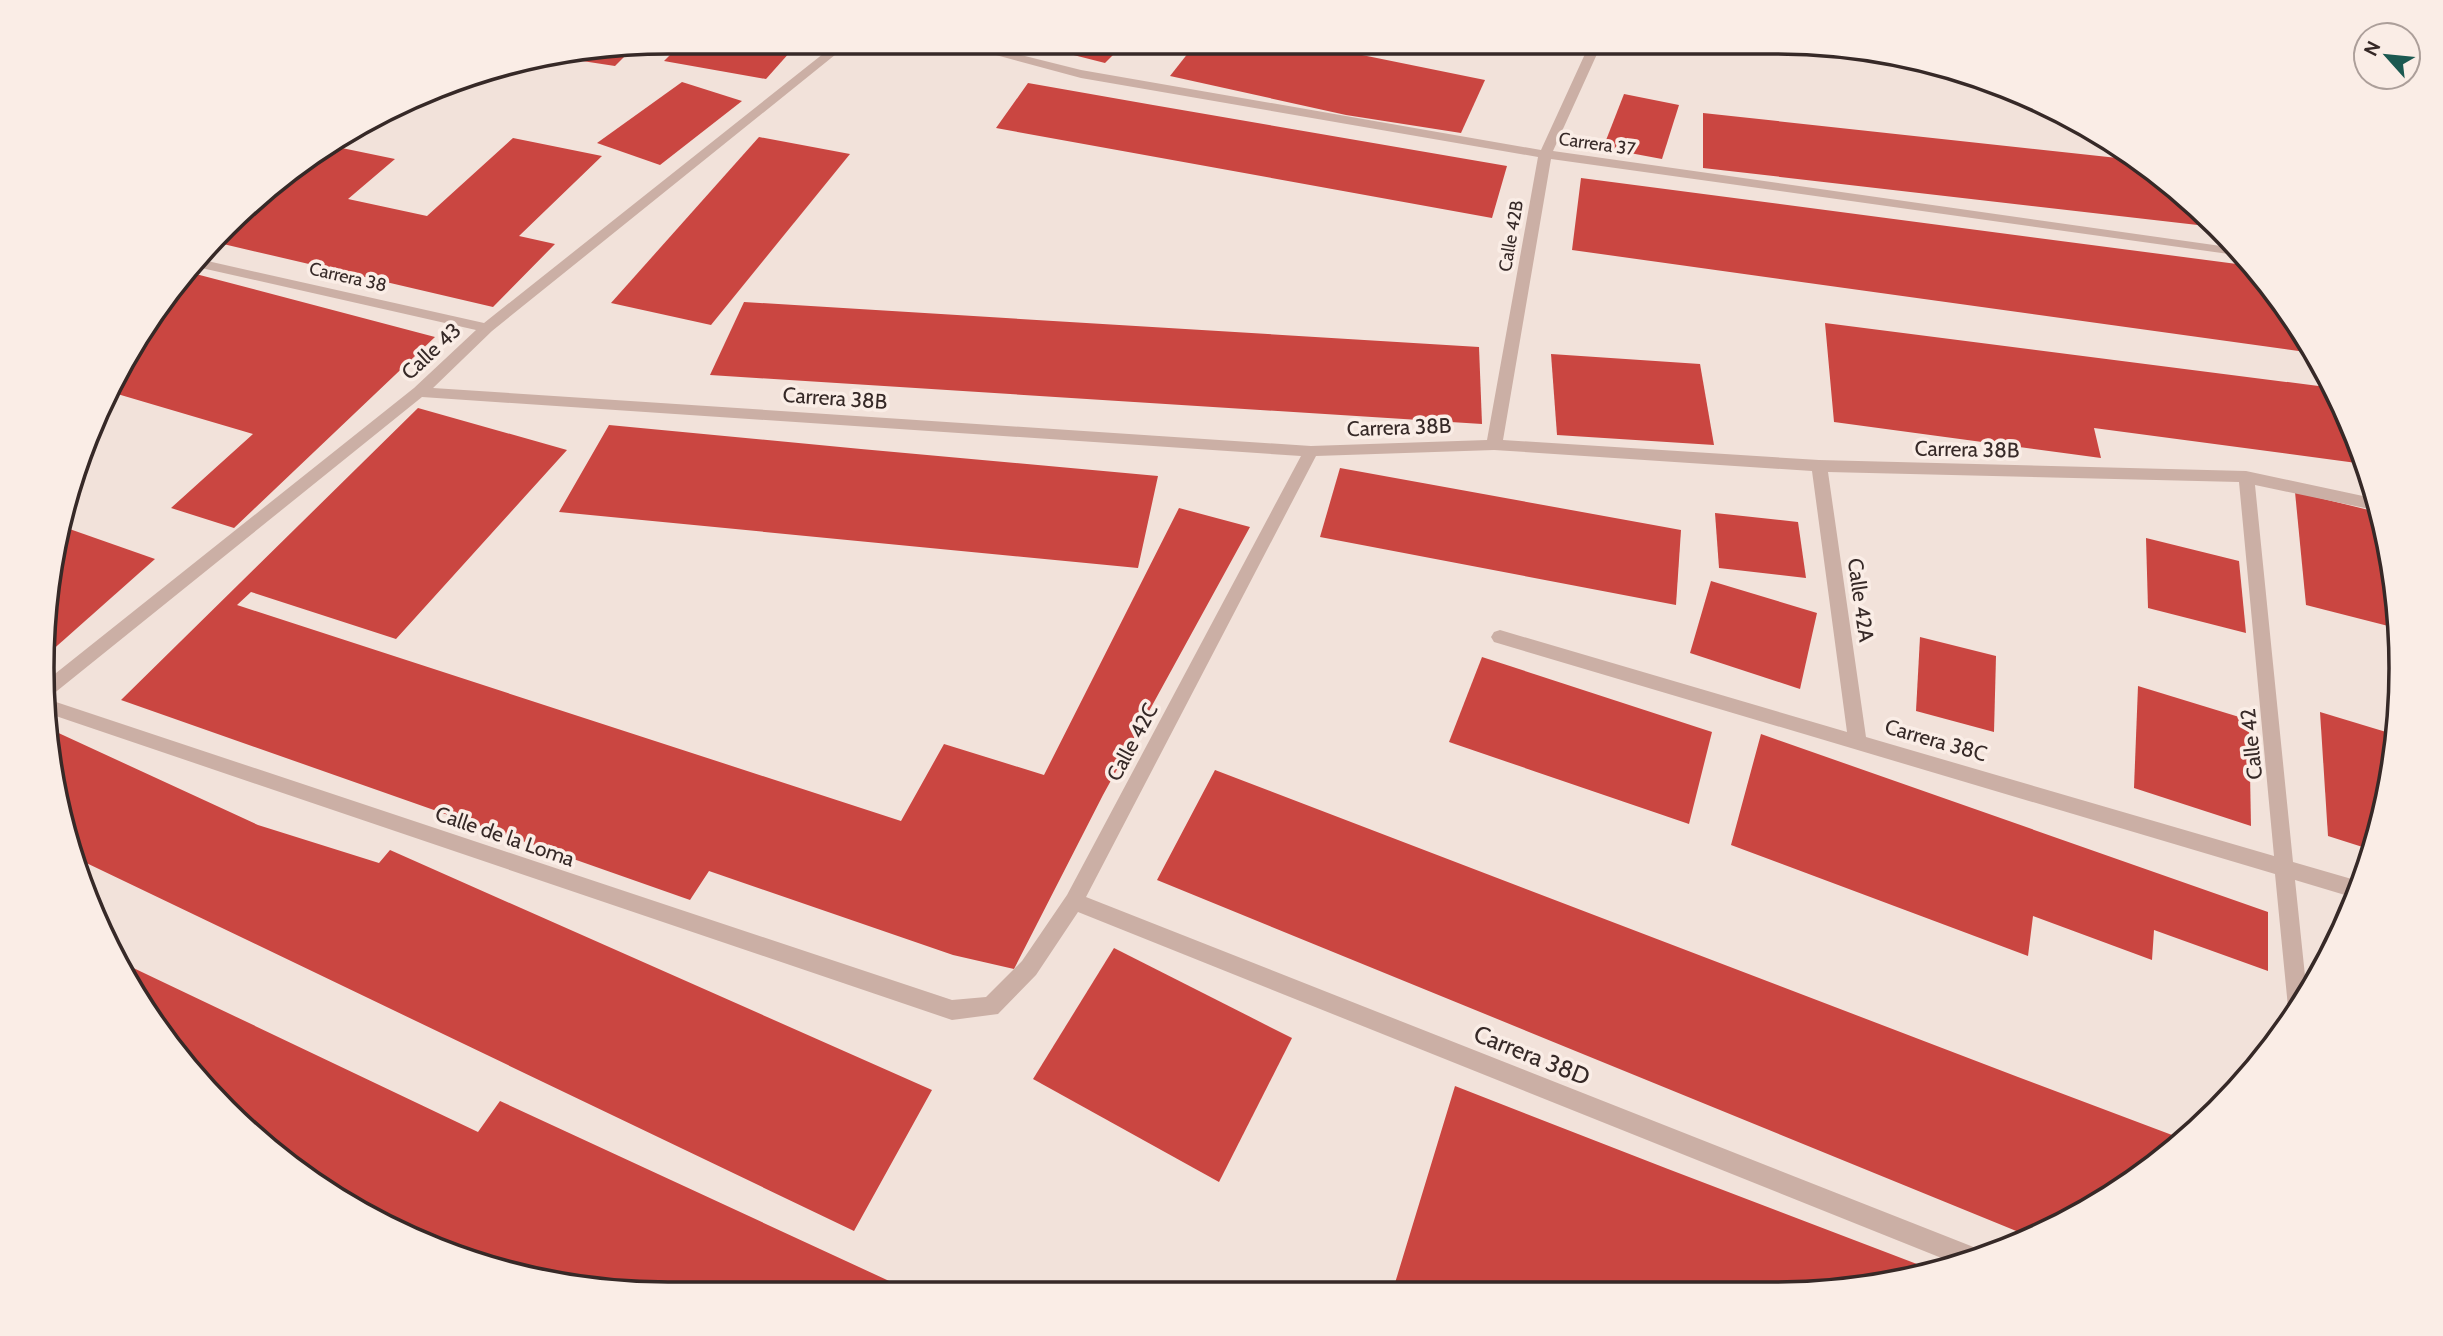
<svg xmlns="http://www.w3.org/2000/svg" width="2443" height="1336" viewBox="0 0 2443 1336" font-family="Cabin,sans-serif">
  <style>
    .building { fill: #ca4641 }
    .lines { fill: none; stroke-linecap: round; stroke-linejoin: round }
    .minor { fill: #cbafa5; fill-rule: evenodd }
    .labels { text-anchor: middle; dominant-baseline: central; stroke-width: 7; stroke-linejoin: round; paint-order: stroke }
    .far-street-label { font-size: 18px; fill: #362927; stroke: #faede6 }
    .street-label { font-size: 21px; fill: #362927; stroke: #faede6 }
    .near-street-label { font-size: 24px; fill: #362927; stroke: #faede6 }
    .rim { fill: none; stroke: #362927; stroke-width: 3.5 }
  </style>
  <rect width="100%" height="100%" fill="#f2e2da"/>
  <!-- building -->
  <g class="building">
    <polygon points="683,42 799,42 766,79 664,61"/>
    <polygon points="1041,42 1114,43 1125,43 1105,63 1038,46"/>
    <polygon points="1196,43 1303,43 1485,80 1461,133 1346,115 1170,76"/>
    <polygon points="1714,43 1816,43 1904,58 1786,51"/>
    <polygon points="633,48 615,66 569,59 569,58"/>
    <polygon points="682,82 742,101 660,165 597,143"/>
    <polygon points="1028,83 1153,105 1507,166 1492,218 996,128"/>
    <polygon points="1624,94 1679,105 1662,159 1603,148"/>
    <polygon points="1703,113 2136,160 2187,197 2215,227 1703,168"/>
    <polygon points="759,137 850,154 711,325 611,303"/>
    <polygon points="513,138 602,156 519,236 555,244 493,307 219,243 265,194 276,197 337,147 395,159 348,199 427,216"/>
    <polygon points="1581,178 2252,266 2271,287 2313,353 1572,250"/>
    <polygon points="192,273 435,337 234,528 171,508 253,434 114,393 147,321"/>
    <polygon points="744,302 1479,347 1482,424 710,375"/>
    <polygon points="1825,323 2334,388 2364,464 2094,428 2101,458 1834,422"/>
    <polygon points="1551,354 1700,364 1714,445 1557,435"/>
    <polygon points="418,408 567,450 396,639 251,592 237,605 901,821 944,744 1044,775 1179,508 1250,527 1103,795 1014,969 953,955 709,871 690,900 121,700"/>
    <polygon points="609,425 861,449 1158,476 1138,568 559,512"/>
    <polygon points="1340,468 1681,530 1676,605 1320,537"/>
    <polygon points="2295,492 2381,513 2400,629 2306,605"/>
    <polygon points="1715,513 1798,522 1806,578 1719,568"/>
    <polygon points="61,526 155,559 49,653"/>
    <polygon points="2146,538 2239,561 2246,633 2148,608"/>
    <polygon points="1711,581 1817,613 1800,689 1690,653"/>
    <polygon points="1920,637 1996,656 1994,732 1916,711"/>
    <polygon points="1482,657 1712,732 1689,824 1449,742"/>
    <polygon points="2138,686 2249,720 2251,826 2134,788"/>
    <polygon points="2320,712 2396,735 2396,749 2372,850 2328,836"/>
    <polygon points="52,730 258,825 379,863 390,850 932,1090 854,1231 78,859 49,733"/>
    <polygon points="1761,734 2268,912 2268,971 2154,930 2152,960 2033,916 2028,956 1731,845"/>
    <polygon points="1215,770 2018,1077 2180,1138 2123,1188 2031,1237 1157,880"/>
    <polygon points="1114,948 1292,1038 1219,1182 1033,1079"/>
    <polygon points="125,964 478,1132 500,1101 913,1292 627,1293 506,1273 355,1210 198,1081"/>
    <polygon points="1455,1086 1668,1169 1930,1269 1856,1289 1411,1290 1395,1283"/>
  </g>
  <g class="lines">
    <!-- minor -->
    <path class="minor" d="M838,42h13l-359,289 -59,57 878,58 176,-6 51,-283 -457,-79 -133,-36h21l112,28 460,80 49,-107h12l-49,108 682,97 8,8 -692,-97 -48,281 316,20 427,11 131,28 2,12 -124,-26 38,377 69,20 -7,16 -60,-18 12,115 -16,19 -3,-7 -13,-133 -781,-232 -3,-5 3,-5 6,-2 347,102 -35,-261 -318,-21 -178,6 -230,441 885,349 8,4 2,5 -27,8 -876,-351 -42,63 -38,39 -46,6 -908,-308 2,-31 368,-293 62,-58 -279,-63 6,-7 281,63zM422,397l879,59 -234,439 -45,66 -36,36 -34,3 -905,-301zM1828,472l411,10 35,374 -408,-119z"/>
  </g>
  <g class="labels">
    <!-- far-street labels -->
    <g class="far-street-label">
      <text transform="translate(1597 144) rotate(8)">Carrera 37</text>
      <text transform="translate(1511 236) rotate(-80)">Calle 42B</text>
      <text transform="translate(348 277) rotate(13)">Carrera 38</text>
    </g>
    <!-- street labels -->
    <g class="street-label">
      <text transform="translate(431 351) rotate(-43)">Calle 43</text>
      <text transform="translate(835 398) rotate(4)">Carrera 38B</text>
      <text transform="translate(1399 427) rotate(-2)">Carrera 38B</text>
      <text transform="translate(1967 449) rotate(1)">Carrera 38B</text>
      <text transform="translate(1861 600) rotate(82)">Calle 42A</text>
      <text transform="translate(1936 740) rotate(16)">Carrera 38C</text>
      <text transform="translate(1132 742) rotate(-62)">Calle 42C</text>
      <text transform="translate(2251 744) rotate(-96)">Calle 42</text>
      <text transform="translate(505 836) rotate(19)">Calle de la Loma</text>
    </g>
    <!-- near-street labels -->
    <g class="near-street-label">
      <text transform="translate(1532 1055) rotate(22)">Carrera 38D</text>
    </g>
  </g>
  <!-- crop -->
  <path d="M0 0H2443V1336H0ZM668 54H1775A614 614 0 0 1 2389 668V668A614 614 0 0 1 1775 1282H668A614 614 0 0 1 54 668V668A614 614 0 0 1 668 54Z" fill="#faede6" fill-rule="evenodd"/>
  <path class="rim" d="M668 54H1775A614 614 0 0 1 2389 668V668A614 614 0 0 1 1775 1282H668A614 614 0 0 1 54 668V668A614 614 0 0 1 668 54Z"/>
  <!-- north arrow -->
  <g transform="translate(2387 56) rotate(297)"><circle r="33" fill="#faede6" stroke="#ac9f9a" stroke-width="2"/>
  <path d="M0-5L12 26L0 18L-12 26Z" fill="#1b5951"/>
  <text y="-10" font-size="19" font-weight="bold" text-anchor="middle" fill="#362927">N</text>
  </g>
</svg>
